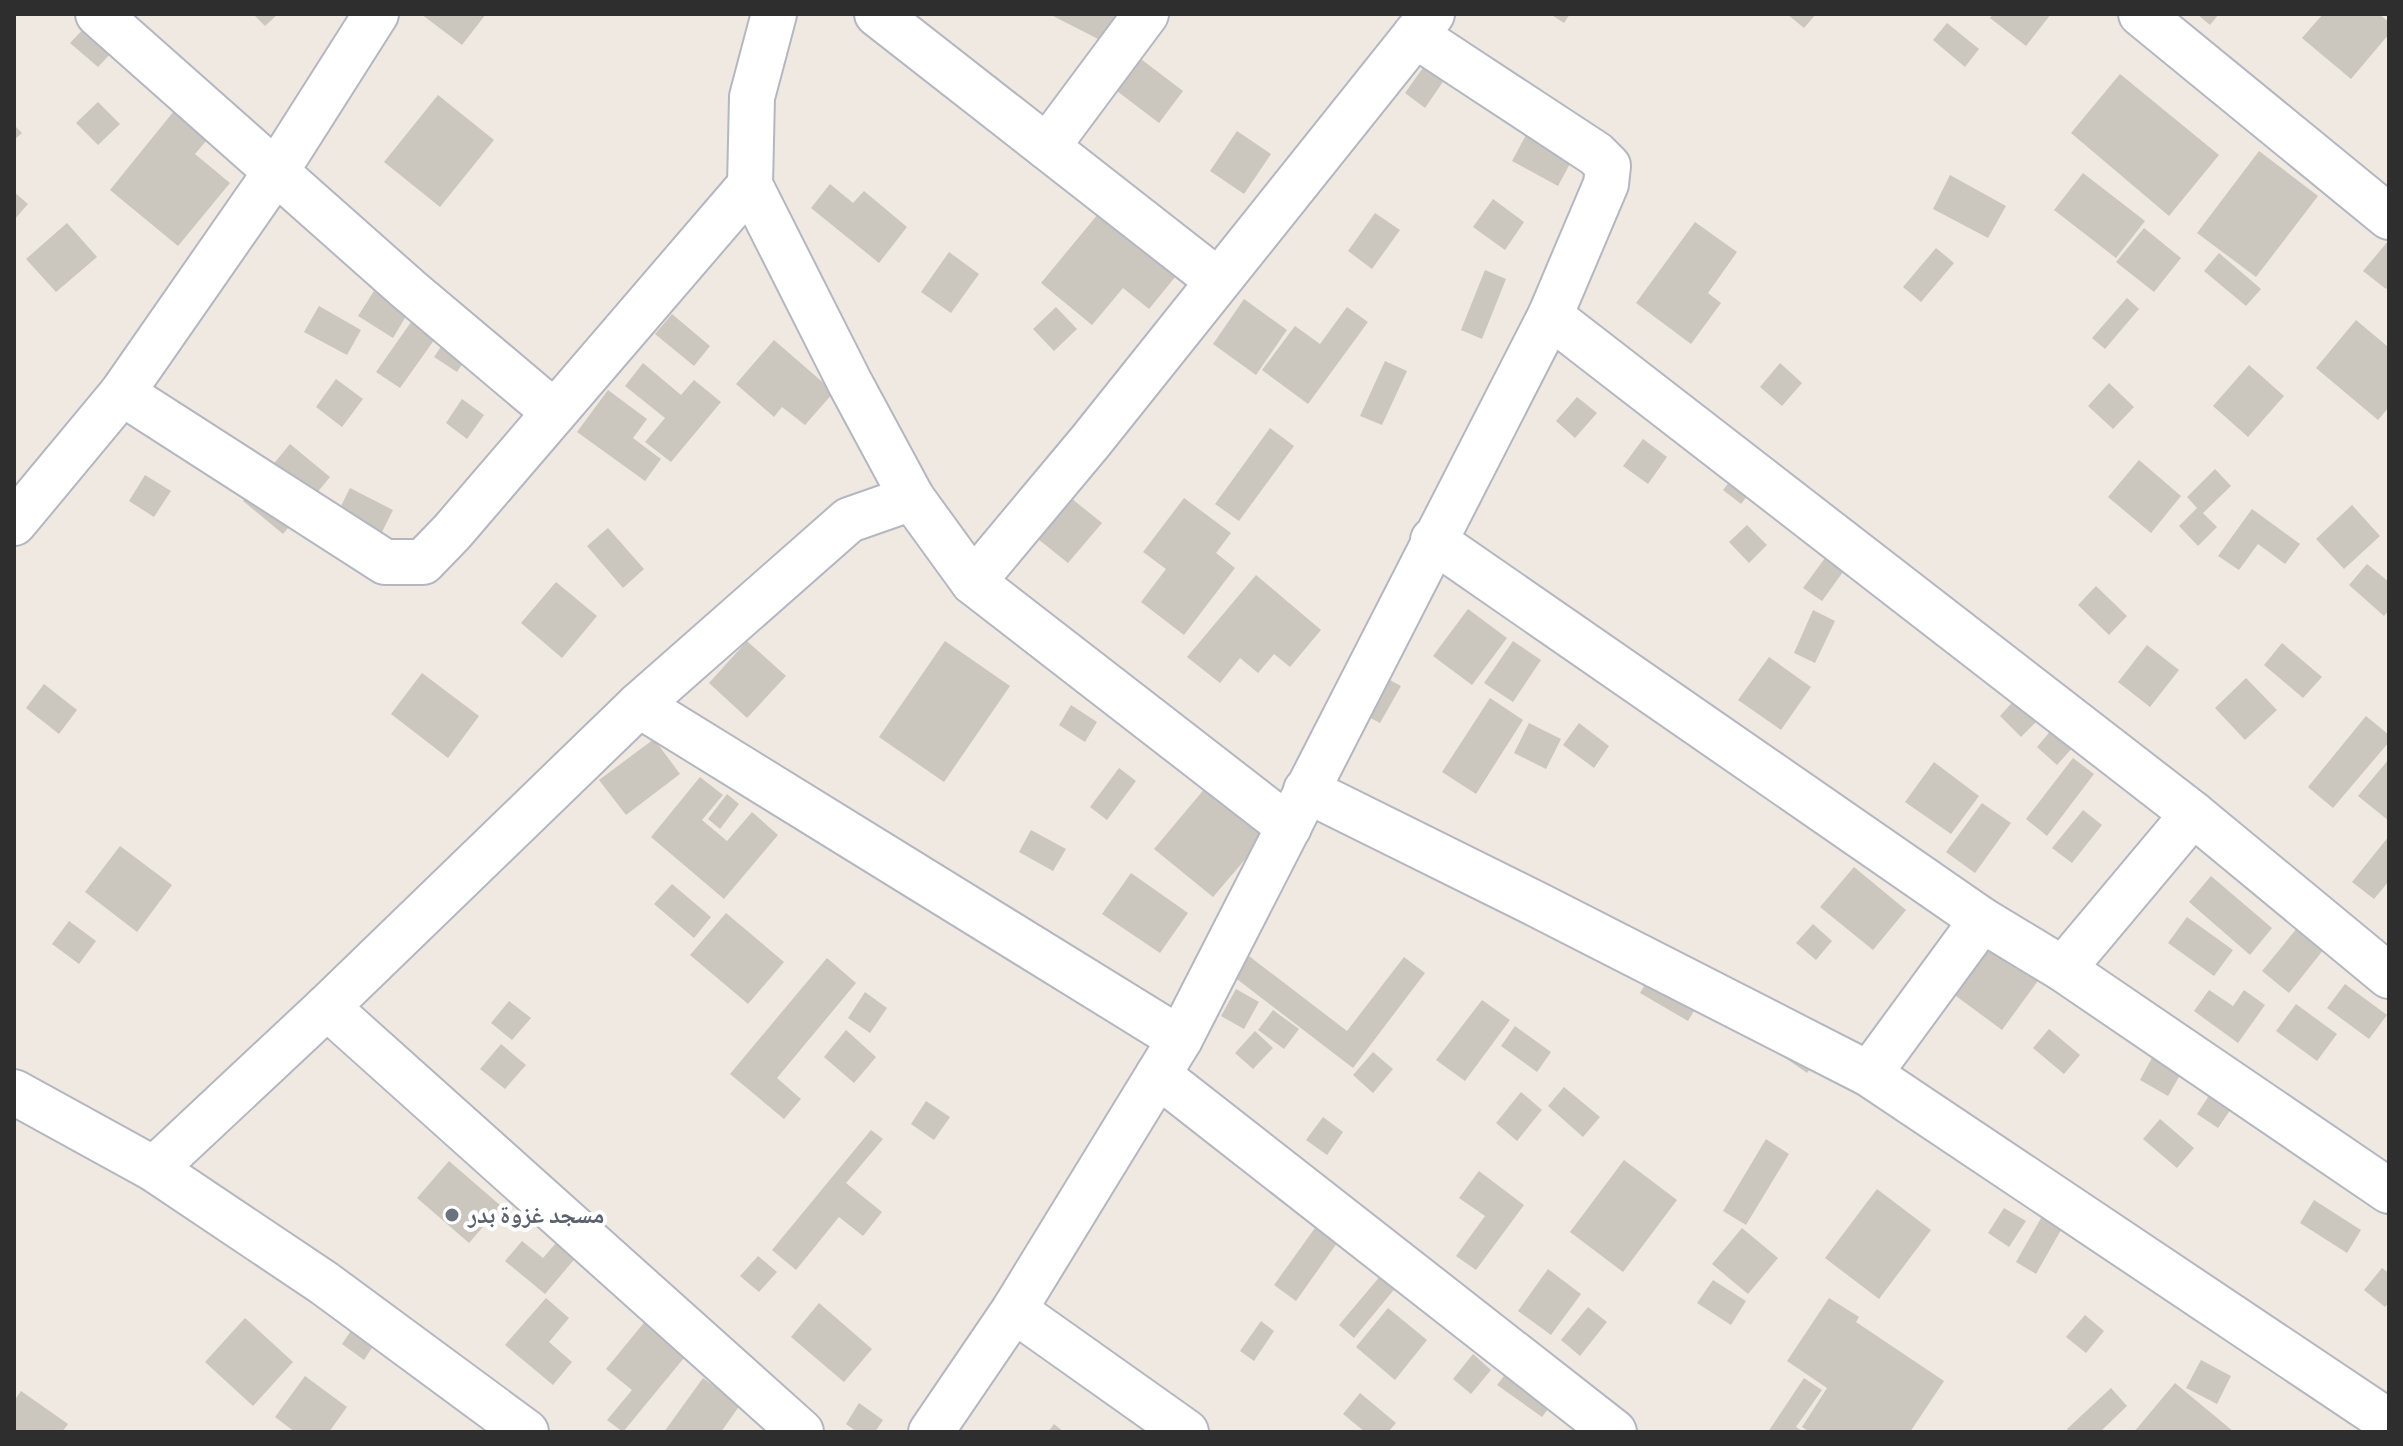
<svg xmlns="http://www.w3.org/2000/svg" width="2403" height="1446" viewBox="0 0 2403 1446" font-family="'Source Sans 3','Noto Naskh Arabic',sans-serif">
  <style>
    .building { fill: #cbc7bf }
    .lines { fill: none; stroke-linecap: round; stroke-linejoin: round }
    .street-casing { stroke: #b4b7c1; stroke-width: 48 }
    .street { stroke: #fff; stroke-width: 44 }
    .worship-dot { fill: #6b7280; stroke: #fff; stroke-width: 3 }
    .labels { text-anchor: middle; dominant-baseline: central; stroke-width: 8; stroke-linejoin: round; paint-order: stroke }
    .worship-label { font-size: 24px; font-weight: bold; fill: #5b616d; stroke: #fff; text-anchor: start }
  </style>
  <rect width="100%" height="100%" fill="#efe9e1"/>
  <!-- building -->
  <g class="building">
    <polygon points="253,14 278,14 265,26"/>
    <polygon points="421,14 486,14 462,45"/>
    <polygon points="1049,14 1116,14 1102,41"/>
    <polygon points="1550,14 1570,14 1564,23"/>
    <polygon points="1787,14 1816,14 1804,28"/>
    <polygon points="1993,14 2051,14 2026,46 1990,18"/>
    <polygon points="2197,14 2219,14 2210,25"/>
    <polygon points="2323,14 2379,14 2389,22 2389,34 2351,79 2302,38"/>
    <polygon points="1947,23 1979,49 1965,67 1933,40"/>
    <polygon points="87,25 115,49 98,67 70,43"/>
    <polygon points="1137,56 1183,91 1159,123 1113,88"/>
    <polygon points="1427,62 1447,76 1425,108 1405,93"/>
    <polygon points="2120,74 2219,155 2169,216 2071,133"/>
    <polygon points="438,95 494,140 440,207 384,162"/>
    <polygon points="98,102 120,124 98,145 76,123"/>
    <polygon points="178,106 212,134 195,154 230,183 178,246 110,190"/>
    <polygon points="1533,122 1579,147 1558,186 1512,161"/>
    <polygon points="14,125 22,133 14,140"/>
    <polygon points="1237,131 1271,154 1244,194 1210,171"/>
    <polygon points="2259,151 2318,196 2256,277 2197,233"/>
    <polygon points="2083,173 2145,221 2116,258 2054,210"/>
    <polygon points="1950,175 2006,206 1988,238 1933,209"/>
    <polygon points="830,184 853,203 864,191 907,227 879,263 811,208"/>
    <polygon points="14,192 28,204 14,220"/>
    <polygon points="1493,199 1524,222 1505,250 1473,227"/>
    <polygon points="1103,208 1180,271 1149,309 1123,288 1092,325 1041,283"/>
    <polygon points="1375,213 1400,230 1372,269 1348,251"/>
    <polygon points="1695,222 1737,252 1708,293 1721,303 1691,344 1636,303"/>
    <polygon points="67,223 97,257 56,292 26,259"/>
    <polygon points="2144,228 2181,258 2154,292 2116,262"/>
    <polygon points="2389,240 2389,285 2386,289 2363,271"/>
    <polygon points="1936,248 1954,263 1921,302 1903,287"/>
    <polygon points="949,252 979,274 951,313 921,292"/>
    <polygon points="2219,253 2261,289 2246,306 2204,271"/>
    <polygon points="1485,270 1506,279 1482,339 1461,330"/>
    <polygon points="374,291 408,313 393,338 358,316"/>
    <polygon points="2127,298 2139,309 2105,349 2092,338"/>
    <polygon points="1244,299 1287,330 1256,375 1213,344"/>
    <polygon points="319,306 361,330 347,355 304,332"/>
    <polygon points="1056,307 1077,329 1054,351 1033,329"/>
    <polygon points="1347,307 1368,322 1308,404 1262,370 1295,326 1320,344"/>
    <polygon points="418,312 442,329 400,388 376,372"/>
    <polygon points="672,314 710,346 694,366 655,334"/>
    <polygon points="2356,320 2387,346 2389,343 2389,407 2378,420 2316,368"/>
    <polygon points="451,332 474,346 457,372 434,357"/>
    <polygon points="774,340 834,392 805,425 782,407 774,417 736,384"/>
    <polygon points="1385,361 1407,371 1382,425 1360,416"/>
    <polygon points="643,363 681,395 694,380 721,402 671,462 645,442 665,418 625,386"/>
    <polygon points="1780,363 1802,383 1782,406 1760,387"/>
    <polygon points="2249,365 2284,396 2248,437 2213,406"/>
    <polygon points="336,379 363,399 342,427 316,407"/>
    <polygon points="2109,383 2134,407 2113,429 2088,406"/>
    <polygon points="608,390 647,419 633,438 661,459 645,481 577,432"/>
    <polygon points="1577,397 1597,413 1575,438 1556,421"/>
    <polygon points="462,399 484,415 467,439 446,423"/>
    <polygon points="1270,428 1294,446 1239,521 1215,504"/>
    <polygon points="1643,439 1667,457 1648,484 1623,466"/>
    <polygon points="290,444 330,477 283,534 243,501"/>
    <polygon points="1751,455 1768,470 1741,504 1723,490"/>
    <polygon points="2139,460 2181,496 2151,533 2108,497"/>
    <polygon points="2215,469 2231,486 2203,513 2217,527 2198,546 2179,526 2197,508 2187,497"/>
    <polygon points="145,475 171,491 154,517 129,501"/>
    <polygon points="350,488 393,510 379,538 336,516"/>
    <polygon points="1061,490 1102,523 1068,563 1028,531"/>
    <polygon points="1184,498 1231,533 1216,553 1235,568 1184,635 1141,602 1166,569 1143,552"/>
    <polygon points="2352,505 2380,536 2344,569 2316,539"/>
    <polygon points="2252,509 2300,544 2285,564 2258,544 2239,570 2218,556"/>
    <polygon points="1747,525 1767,545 1749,563 1729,542"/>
    <polygon points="608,528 644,569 623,588 587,546"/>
    <polygon points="1825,558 1843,572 1822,601 1803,588"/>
    <polygon points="2367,564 2389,582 2389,610 2384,616 2349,585"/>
    <polygon points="1256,575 1321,630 1290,667 1274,654 1258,673 1240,658 1220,683 1187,657"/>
    <polygon points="556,582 597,616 562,658 521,623"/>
    <polygon points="2096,586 2127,616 2109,635 2078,605"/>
    <polygon points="1468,609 1507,638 1472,685 1433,656"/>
    <polygon points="1813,610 1835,621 1815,663 1794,653"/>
    <polygon points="747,641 786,676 747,718 709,683"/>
    <polygon points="945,641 1010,686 944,782 879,737"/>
    <polygon points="1513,641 1541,660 1513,702 1484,683"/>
    <polygon points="2282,643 2322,677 2303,698 2264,665"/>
    <polygon points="2147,645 2179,670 2150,707 2118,682"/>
    <polygon points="1769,657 1811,687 1781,730 1738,700"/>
    <polygon points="422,673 479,716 448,758 391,714"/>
    <polygon points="1386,678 1401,686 1380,723 1365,715"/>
    <polygon points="2246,678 2277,710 2245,740 2215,708"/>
    <polygon points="44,684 77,710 59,734 26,708"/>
    <polygon points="2017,697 2039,719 2021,737 2000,716"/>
    <polygon points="1490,698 1523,720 1476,794 1442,772"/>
    <polygon points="1071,705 1097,722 1085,742 1059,725"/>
    <polygon points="2366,716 2389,735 2389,742 2333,808 2308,787"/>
    <polygon points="1529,723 1561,739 1546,769 1514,753"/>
    <polygon points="1579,723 1609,746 1594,768 1563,745"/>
    <polygon points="2053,728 2074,746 2057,765 2037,747"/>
    <polygon points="654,739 680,774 626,815 599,780"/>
    <polygon points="2073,758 2094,774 2047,836 2026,819"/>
    <polygon points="2389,759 2389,821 2358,796"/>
    <polygon points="1934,762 1979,796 1951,834 1905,802"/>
    <polygon points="1119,768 1136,781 1107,820 1090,807"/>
    <polygon points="700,777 723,795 702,820 727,841 752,812 778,835 724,899 651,837"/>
    <polygon points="1206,787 1265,836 1213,897 1154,849"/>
    <polygon points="727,794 739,804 720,829 708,819"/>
    <polygon points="1982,803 2011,823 1975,873 1946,852"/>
    <polygon points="2083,810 2102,825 2072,863 2052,848"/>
    <polygon points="1031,830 1066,849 1053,871 1019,852"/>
    <polygon points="2389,836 2389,881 2374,899 2352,882"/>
    <polygon points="120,846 172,885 137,932 85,892"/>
    <polygon points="1854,867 1906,910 1873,950 1820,907"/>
    <polygon points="1131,873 1188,913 1160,953 1102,914"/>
    <polygon points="2211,876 2272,928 2250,955 2189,902"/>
    <polygon points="672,884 711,917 694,938 654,904"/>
    <polygon points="726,913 784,962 748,1004 690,955"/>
    <polygon points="2187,917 2233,950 2214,976 2168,943"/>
    <polygon points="69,921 96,941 79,964 52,944"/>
    <polygon points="2302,922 2328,944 2289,993 2262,971"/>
    <polygon points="1813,924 1832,941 1816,960 1796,943"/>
    <polygon points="1975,929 2040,978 2002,1030 1937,982"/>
    <polygon points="1245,953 1347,1031 1404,957 1425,973 1353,1068 1229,973"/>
    <polygon points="827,958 856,983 777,1078 801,1099 784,1119 730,1074"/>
    <polygon points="1653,971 1701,999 1688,1021 1640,993"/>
    <polygon points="2345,984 2387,1015 2369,1039 2327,1008"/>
    <polygon points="1236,989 1259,1002 1244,1029 1221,1016"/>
    <polygon points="2209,990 2233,1006 2244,990 2265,1005 2238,1043 2194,1011"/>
    <polygon points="865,992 887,1008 870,1033 848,1018"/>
    <polygon points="1482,1000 1510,1020 1465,1081 1436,1060"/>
    <polygon points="509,1001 531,1018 512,1040 491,1023"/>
    <polygon points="2296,1004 2337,1034 2317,1061 2276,1031"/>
    <polygon points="1273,1010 1299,1029 1284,1049 1258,1030"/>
    <polygon points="1515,1026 1551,1052 1537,1072 1501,1046"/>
    <polygon points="2049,1029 2080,1055 2064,1074 2033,1048"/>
    <polygon points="846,1030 876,1057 854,1083 824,1057"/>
    <polygon points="1255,1031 1273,1048 1253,1069 1235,1053"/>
    <polygon points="501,1044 526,1065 505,1089 480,1069"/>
    <polygon points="1793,1044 1816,1060 1807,1073 1784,1057"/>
    <polygon points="1373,1052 1393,1069 1373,1093 1353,1075"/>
    <polygon points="2154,1054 2183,1070 2168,1096 2140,1080"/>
    <polygon points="1564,1087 1600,1117 1583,1137 1548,1106"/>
    <polygon points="2212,1091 2233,1106 2218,1128 2197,1114"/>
    <polygon points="1521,1092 1542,1110 1517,1141 1496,1123"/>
    <polygon points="926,1101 950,1117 934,1140 911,1124"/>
    <polygon points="1323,1117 1343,1132 1327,1155 1306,1140"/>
    <polygon points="2160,1119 2194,1148 2177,1168 2143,1139"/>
    <polygon points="871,1130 883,1139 846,1183 882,1212 863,1236 839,1217 796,1270 772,1250"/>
    <polygon points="1766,1139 1789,1154 1746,1225 1723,1211"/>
    <polygon points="1624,1160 1677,1200 1623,1272 1570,1232"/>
    <polygon points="449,1161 501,1206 469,1243 417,1198"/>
    <polygon points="1479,1171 1524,1205 1476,1270 1456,1256 1485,1216 1459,1198"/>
    <polygon points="1877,1189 1931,1230 1879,1299 1825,1258"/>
    <polygon points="2314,1200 2361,1230 2347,1253 2300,1223"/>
    <polygon points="2049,1204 2069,1216 2036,1274 2016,1262"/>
    <polygon points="2004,1208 2026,1221 2009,1247 1988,1233"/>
    <polygon points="1325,1214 1347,1229 1296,1301 1274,1285"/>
    <polygon points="575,1221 594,1236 545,1294 505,1261 522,1241 543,1258"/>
    <polygon points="1742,1228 1778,1258 1748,1294 1712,1264"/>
    <polygon points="758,1256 777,1272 759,1292 740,1276"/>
    <polygon points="1387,1268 1402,1280 1354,1338 1339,1325"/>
    <polygon points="2382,1268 2389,1273 2389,1302 2385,1307 2364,1290"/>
    <polygon points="1548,1269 1581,1294 1551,1335 1518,1311"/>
    <polygon points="1713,1280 1746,1301 1731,1325 1697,1303"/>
    <polygon points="546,1298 569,1318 549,1342 572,1362 553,1385 505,1345"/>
    <polygon points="1829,1298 1859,1317 1856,1322 1944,1381 1910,1432 1810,1432 1802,1427 1827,1388 1787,1361"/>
    <polygon points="819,1303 872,1349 844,1382 791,1337"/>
    <polygon points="1588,1307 1607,1322 1580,1356 1561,1340"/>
    <polygon points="1388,1308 1427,1340 1395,1380 1356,1347"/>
    <polygon points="2085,1315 2104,1331 2086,1353 2066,1337"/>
    <polygon points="361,1316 383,1331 364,1360 342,1344"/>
    <polygon points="245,1318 293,1362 253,1406 205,1362"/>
    <polygon points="647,1319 688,1353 623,1432 607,1420 632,1390 606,1369"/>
    <polygon points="1261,1321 1274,1331 1254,1361 1240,1351"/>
    <polygon points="1473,1354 1491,1370 1471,1394 1453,1379"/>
    <polygon points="2201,1360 2231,1376 2217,1404 2186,1388"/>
    <polygon points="1513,1364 1558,1396 1542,1417 1497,1385"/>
    <polygon points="305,1376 347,1407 329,1432 295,1432 275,1417"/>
    <polygon points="703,1378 740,1405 721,1432 664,1432"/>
    <polygon points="1804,1378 1822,1390 1796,1427 1804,1432 1768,1432"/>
    <polygon points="2175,1383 2234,1432 2134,1432"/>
    <polygon points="2111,1388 2127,1406 2100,1432 2069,1432 2067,1429"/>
    <polygon points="21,1391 68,1424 62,1432 14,1431 14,1401"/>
    <polygon points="1360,1393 1396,1423 1388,1432 1365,1432 1343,1414"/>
    <polygon points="859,1403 883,1420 875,1432 857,1432 846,1424"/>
    <polygon points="1054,1424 1064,1432 1048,1432"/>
  </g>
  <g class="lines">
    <defs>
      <g id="street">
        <polyline points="98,14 408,289 554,412"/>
        <polyline points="774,14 752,97 750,185 850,383 912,498 973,582 1289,827"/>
        <polyline points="877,14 1217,280"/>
        <polyline points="2141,14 2389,217"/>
        <polyline points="1047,147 1146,14"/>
        <polyline points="1550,316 2193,814 2389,976"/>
        <polyline points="122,393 385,562 423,562 452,532 750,185"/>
        <polyline points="14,523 122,393 275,173 376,14"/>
        <polyline points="1433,540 1982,920 2063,969 2389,1191"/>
        <polyline points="973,582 1090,442 1432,14"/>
        <polyline points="639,705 1180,1039"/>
        <polyline points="1306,790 1536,904 1869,1074 2389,1422"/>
        <polyline points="2063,969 2193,814"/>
        <polyline points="327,1007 801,1432"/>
        <polyline points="1869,1074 1982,920"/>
        <polyline points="1158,1075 1614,1432"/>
        <polyline points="14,1092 154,1169 324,1283 526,1432"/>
        <polyline points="154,1169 327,1007 639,705 849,520 912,498"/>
        <polyline points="1014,1310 1186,1432"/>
        <polyline points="931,1432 1014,1310 1180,1039 1550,316 1606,184 1608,166 1596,154 1415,35"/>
      </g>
    </defs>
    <!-- street casing -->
    <use href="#street" class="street-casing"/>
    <!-- street -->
    <use href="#street" class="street"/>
  </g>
  <!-- markers -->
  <circle class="worship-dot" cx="452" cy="1215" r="8"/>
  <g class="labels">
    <!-- worship labels -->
    <g class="worship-label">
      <text x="468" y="1215">مسجد غزوة بدر</text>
    </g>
  </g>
  <!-- border -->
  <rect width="2403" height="1446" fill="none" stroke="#2e2e2e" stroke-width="32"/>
</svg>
